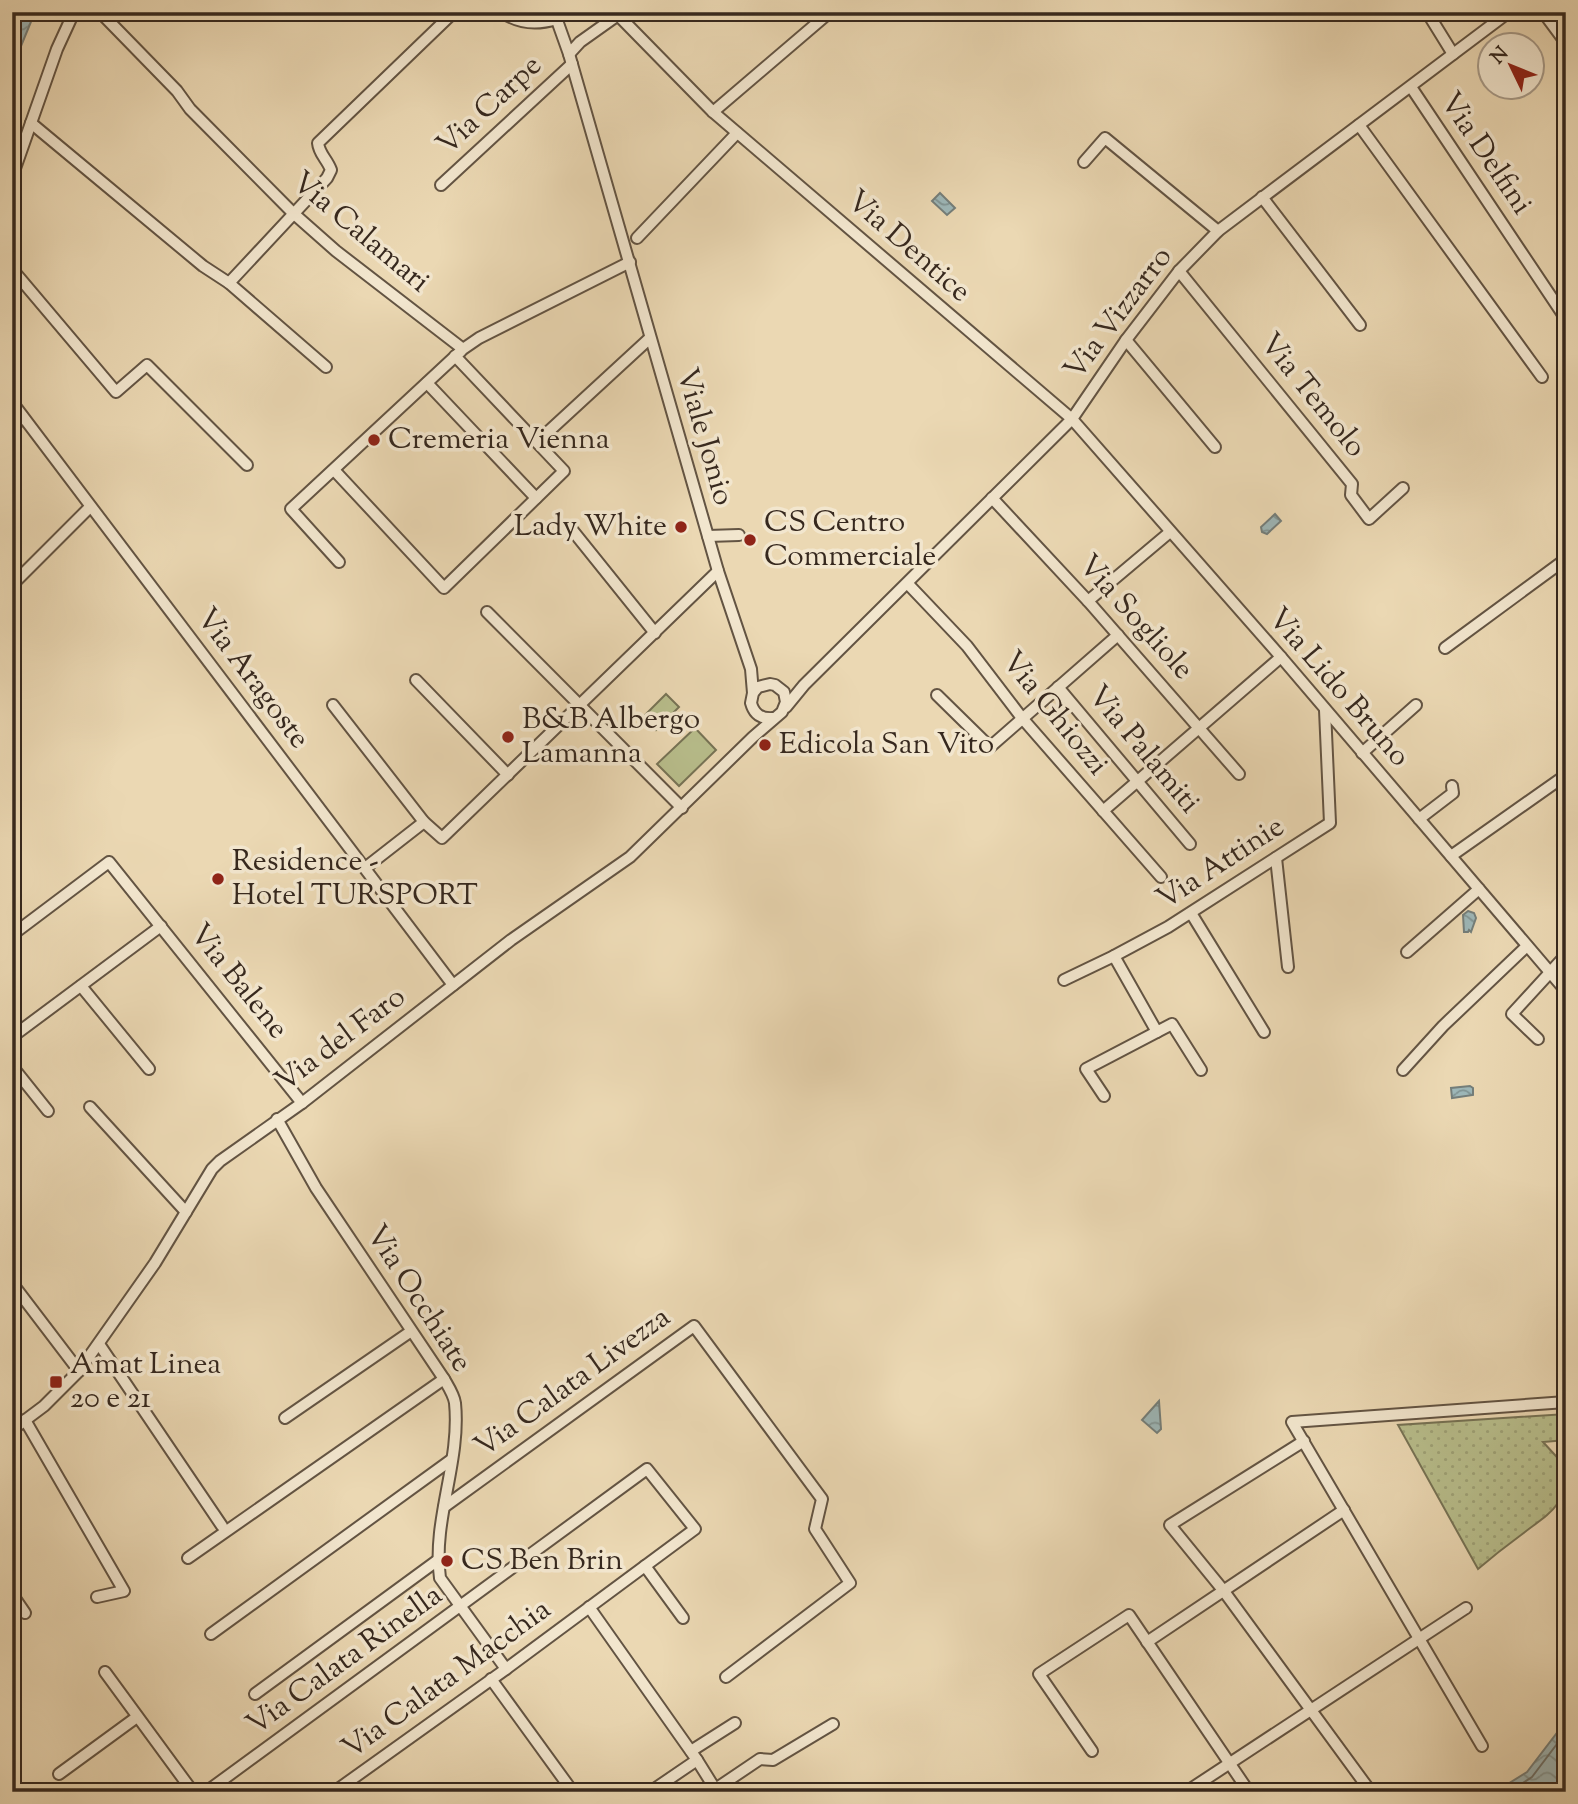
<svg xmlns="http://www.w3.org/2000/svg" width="1578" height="1804" viewBox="0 0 1578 1804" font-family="'Sorts Mill Goudy',serif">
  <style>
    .grass { fill: #b8be8c; stroke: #777355; stroke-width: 2 }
    .park { fill: url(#park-dots); stroke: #777355; stroke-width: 2 }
    .water { fill: url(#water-waves); stroke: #747e7a; stroke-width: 2 }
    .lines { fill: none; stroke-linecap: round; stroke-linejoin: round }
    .shore { stroke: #6a706b; stroke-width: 2 }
    .minor-casing { stroke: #635443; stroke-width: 14 }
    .minor { stroke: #f2e6ce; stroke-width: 10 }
    .poi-dot { fill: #8f2418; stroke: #f2e6ce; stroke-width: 2.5 }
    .labels { text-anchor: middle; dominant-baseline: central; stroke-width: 7; stroke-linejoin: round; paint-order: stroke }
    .street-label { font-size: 30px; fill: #36281e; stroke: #f2e6ce }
    .poi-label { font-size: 30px; fill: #36281e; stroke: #f2e6ce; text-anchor: start }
  </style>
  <defs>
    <pattern id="park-dots" width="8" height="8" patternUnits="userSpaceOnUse" patternTransform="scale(1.75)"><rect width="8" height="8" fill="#b8be8c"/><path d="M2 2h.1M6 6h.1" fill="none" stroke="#9fa378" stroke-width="1.8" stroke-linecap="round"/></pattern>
    <pattern id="water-waves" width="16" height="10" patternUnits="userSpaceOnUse" patternTransform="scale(1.75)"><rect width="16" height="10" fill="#9db7b8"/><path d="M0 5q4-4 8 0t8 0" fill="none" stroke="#819595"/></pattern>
  </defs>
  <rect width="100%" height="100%" fill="#ebd8b3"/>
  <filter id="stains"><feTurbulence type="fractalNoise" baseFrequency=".00286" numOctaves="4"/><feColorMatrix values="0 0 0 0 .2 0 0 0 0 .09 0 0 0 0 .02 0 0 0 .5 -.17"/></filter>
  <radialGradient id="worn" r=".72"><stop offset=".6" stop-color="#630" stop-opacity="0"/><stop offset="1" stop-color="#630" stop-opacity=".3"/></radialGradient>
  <!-- grass -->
  <g class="grass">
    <polygon points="666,694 679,707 656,730 643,717"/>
    <polygon points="695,728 716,750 679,786 657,764"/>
  </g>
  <!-- park -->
  <path class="park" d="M1566,1414v26l-23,2 23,25c0,41 -17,46 -45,68 -15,11 -29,22 -43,34l-80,-144z"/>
  <!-- water -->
  <g class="water">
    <polygon points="12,12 35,12 12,68"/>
    <polygon points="940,193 955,208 947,215 932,201"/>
    <polygon points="1275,514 1281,521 1267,534 1262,532 1261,527"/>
    <polygon points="1468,911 1474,913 1476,918 1471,932 1469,930 1468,932 1464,932 1463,915"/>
    <polygon points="1470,1086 1473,1088 1473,1095 1452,1098 1451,1088"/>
    <polygon points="1159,1401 1161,1429 1157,1433 1142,1420"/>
    <polygon points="1566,1721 1566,1792 1495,1792 1527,1772"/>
  </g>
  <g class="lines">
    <!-- shore -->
    <polyline class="shore" points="1509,1792 1532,1777 1566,1732"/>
    <defs>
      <g id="minor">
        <polyline points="100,12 177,91 190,109 293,213 336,251 463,349 479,338 630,262"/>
        <path d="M502,12c17,12 35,13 54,7"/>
        <polyline points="554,12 569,54 718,571 751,669 753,693"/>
        <polyline points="615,12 713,112 1072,419 1281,657 1566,991"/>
        <polyline points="1427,12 1453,54"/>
        <polyline points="1543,12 1566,43"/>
        <polyline points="569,54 580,42 618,15"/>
        <polyline points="1411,87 1566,319"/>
        <polyline points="713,112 830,12"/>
        <polyline points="31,123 203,266 229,283 326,367"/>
        <polyline points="1359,125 1542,377"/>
        <polyline points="1084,162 1105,138 1218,231"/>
        <polyline points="12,177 57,49 74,12"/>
        <polyline points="441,185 572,64"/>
        <polyline points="1262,197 1360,325"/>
        <polyline points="637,238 737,133"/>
        <polyline points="12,269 116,392 147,365 247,465"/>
        <polyline points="1179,271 1352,484 1351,495 1369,519 1403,488"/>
        <path d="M229,283l98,-105 4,-8c-4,-11 -12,-16 -13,-27l136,-131"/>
        <polyline points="1126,340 1215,447"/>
        <polyline points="427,383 536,498"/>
        <polyline points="12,402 453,985"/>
        <polyline points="12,430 22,416"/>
        <polyline points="549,431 650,338"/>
        <polyline points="334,470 444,588 564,471 455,356"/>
        <polyline points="992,498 1088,601 1239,774"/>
        <polyline points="573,531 655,633"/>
        <polyline points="708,536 739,535"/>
        <polyline points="339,562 291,509 461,351"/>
        <polyline points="908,584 967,646 1022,718 1161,877"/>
        <polyline points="12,585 90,507"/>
        <polyline points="1088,601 1170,532"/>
        <polyline points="487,612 682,808"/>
        <polyline points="1445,648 1566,559"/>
        <polyline points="416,680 508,775"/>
        <polyline points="1058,687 1190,844"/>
        <polyline points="937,695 990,747 1118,635"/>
        <polyline points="333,705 424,822 442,838 718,571"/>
        <polyline points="786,707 804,685 1072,419 1126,340 1179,271 1218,231 1509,12"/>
        <polyline points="1362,753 1416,705"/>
        <polyline points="1103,811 1281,657"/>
        <polyline points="1419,819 1453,793 1452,786"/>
        <polyline points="1451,856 1566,775"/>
        <polyline points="1276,858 1288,967"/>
        <polyline points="365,868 424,822"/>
        <polyline points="1191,913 1264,1032"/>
        <polyline points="12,935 109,862 302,1103"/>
        <polyline points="1407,952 1479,889"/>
        <polyline points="1064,980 1114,956"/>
        <polyline points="81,986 149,1069"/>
        <polyline points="1157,1032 1114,956 1168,927 1330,823 1325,710"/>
        <polyline points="12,1037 161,926"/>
        <polyline points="1538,1039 1512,1014 1566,955"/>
        <polyline points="12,1066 48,1111"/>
        <polyline points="1403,1070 1443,1026 1527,946"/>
        <polyline points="1104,1096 1086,1069 1172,1024 1201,1070"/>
        <polyline points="90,1107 186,1212"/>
        <path d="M277,1119l39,69 128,191c4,7 10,16 11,24 6,59 -23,117 -15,175l66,91"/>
        <polyline points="12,1283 79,1371"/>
        <polyline points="99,1344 222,1526"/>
        <polyline points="285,1418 410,1332"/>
        <polyline points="25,1420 124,1591 97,1597"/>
        <path d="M12,1430l32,-24 35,-35 76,-108 57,-94 8,-8 82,-58 209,-163 119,-83 123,-120 29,-25 4,-10 -2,-10 -9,-7 -5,-1 -12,3 -5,6 -2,10c3,11 10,16 22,15"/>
        <polyline points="1304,1441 1170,1525 1223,1590 1371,1792"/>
        <polyline points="444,1507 694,1326 822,1499 815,1529 850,1583 726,1677"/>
        <polyline points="188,1558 444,1379"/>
        <polyline points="645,1566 683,1618"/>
        <polyline points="12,1594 25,1613"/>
        <polyline points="589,1607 697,1760 717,1792"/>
        <polyline points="211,1634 451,1460"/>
        <polyline points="1147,1642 1344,1510"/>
        <polyline points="105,1672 193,1792"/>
        <polyline points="491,1679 573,1792"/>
        <polyline points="255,1694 438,1560"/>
        <polyline points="1482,1746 1292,1422 1566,1402"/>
        <polyline points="691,1751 735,1723"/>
        <polyline points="1092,1751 1039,1674 1129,1615 1249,1792"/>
        <polyline points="59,1774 137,1717"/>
        <polyline points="717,1788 760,1759 773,1760 833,1724"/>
        <polyline points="206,1792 647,1469 695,1529 506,1669 334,1792"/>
        <polyline points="650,1792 697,1760"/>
        <polyline points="1186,1792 1466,1608"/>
      </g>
    </defs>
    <!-- minor casing -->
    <use href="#minor" class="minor-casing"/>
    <!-- minor -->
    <use href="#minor" class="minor"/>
  </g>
  <!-- markers -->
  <g class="poi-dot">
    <circle cx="374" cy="440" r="7"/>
    <circle cx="681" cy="527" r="7"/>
    <circle cx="750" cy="540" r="7"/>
    <circle cx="508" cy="737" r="7"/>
    <circle cx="765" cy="745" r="7"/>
    <circle cx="218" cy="879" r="7"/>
    <rect x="49" y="1375" width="14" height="14" rx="3.5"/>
    <circle cx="447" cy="1561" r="7"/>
  </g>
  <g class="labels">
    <!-- street labels -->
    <g class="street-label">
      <text transform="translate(490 106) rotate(-43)">Via Carpe</text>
      <text transform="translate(1485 154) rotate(56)">Via Delfini</text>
      <text transform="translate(360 233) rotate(40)">Via Calamari</text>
      <text transform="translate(908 247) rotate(41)">Via Dentice</text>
      <text transform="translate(1119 314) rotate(-53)">Via Vizzarro</text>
      <text transform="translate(1312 396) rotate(51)">Via Temolo</text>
      <text transform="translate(704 437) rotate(74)">Viale Jonio</text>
      <text transform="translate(1135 618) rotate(48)">Via Sogliole</text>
      <text transform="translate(252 679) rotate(53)">Via Aragoste</text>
      <text transform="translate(1338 688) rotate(49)">Via Lido Bruno</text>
      <text transform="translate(1054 714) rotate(51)">Via Ghiozzi</text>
      <text transform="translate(1143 750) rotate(50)">Via Palamiti</text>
      <text transform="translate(1221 864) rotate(-33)">Via Attinie</text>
      <text transform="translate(238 982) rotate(51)">Via Balene</text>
      <text transform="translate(341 1040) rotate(-37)">Via del Faro</text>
      <text transform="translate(418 1299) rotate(57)">Via Occhiate</text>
      <text transform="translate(573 1383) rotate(-36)">Via Calata Livezza</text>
      <text transform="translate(345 1661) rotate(-36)">Via Calata Rinella</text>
      <text transform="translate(447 1680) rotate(-36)">Via Calata Macchia</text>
    </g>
    <!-- poi labels -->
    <g class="poi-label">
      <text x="388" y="440">Cremeria Vienna</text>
      <text x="764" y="523">CS Centro<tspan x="764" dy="34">Commerciale</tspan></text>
      <text x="667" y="527" text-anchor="end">Lady White</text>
      <text x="522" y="720">B&amp;B Albergo<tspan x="522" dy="34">Lamanna</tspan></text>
      <text x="779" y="745">Edicola San Vito</text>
      <text x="232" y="862">Residence -<tspan x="232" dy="34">Hotel TURSPORT</tspan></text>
      <text x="70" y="1365">Amat Linea<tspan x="70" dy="34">20 e 21</tspan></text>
      <text x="461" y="1561">CS Ben Brin</text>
    </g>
  </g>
  <!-- margin -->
  <rect width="1578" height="1804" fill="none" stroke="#ebd8b3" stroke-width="42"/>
  <rect x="14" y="14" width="1550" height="1776" fill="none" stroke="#36281e" stroke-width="3.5"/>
  <rect x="21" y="21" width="1536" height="1762" fill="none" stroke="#36281e" stroke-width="2"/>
  <!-- north arrow -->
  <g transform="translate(1511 66) rotate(313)"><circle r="33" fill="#f2e6ce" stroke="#a79a88" stroke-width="2"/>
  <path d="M0-5L12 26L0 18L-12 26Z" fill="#8f2418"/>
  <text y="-10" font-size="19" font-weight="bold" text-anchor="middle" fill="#36281e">N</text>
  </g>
  <rect width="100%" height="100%" filter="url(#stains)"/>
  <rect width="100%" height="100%" fill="url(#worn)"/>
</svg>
